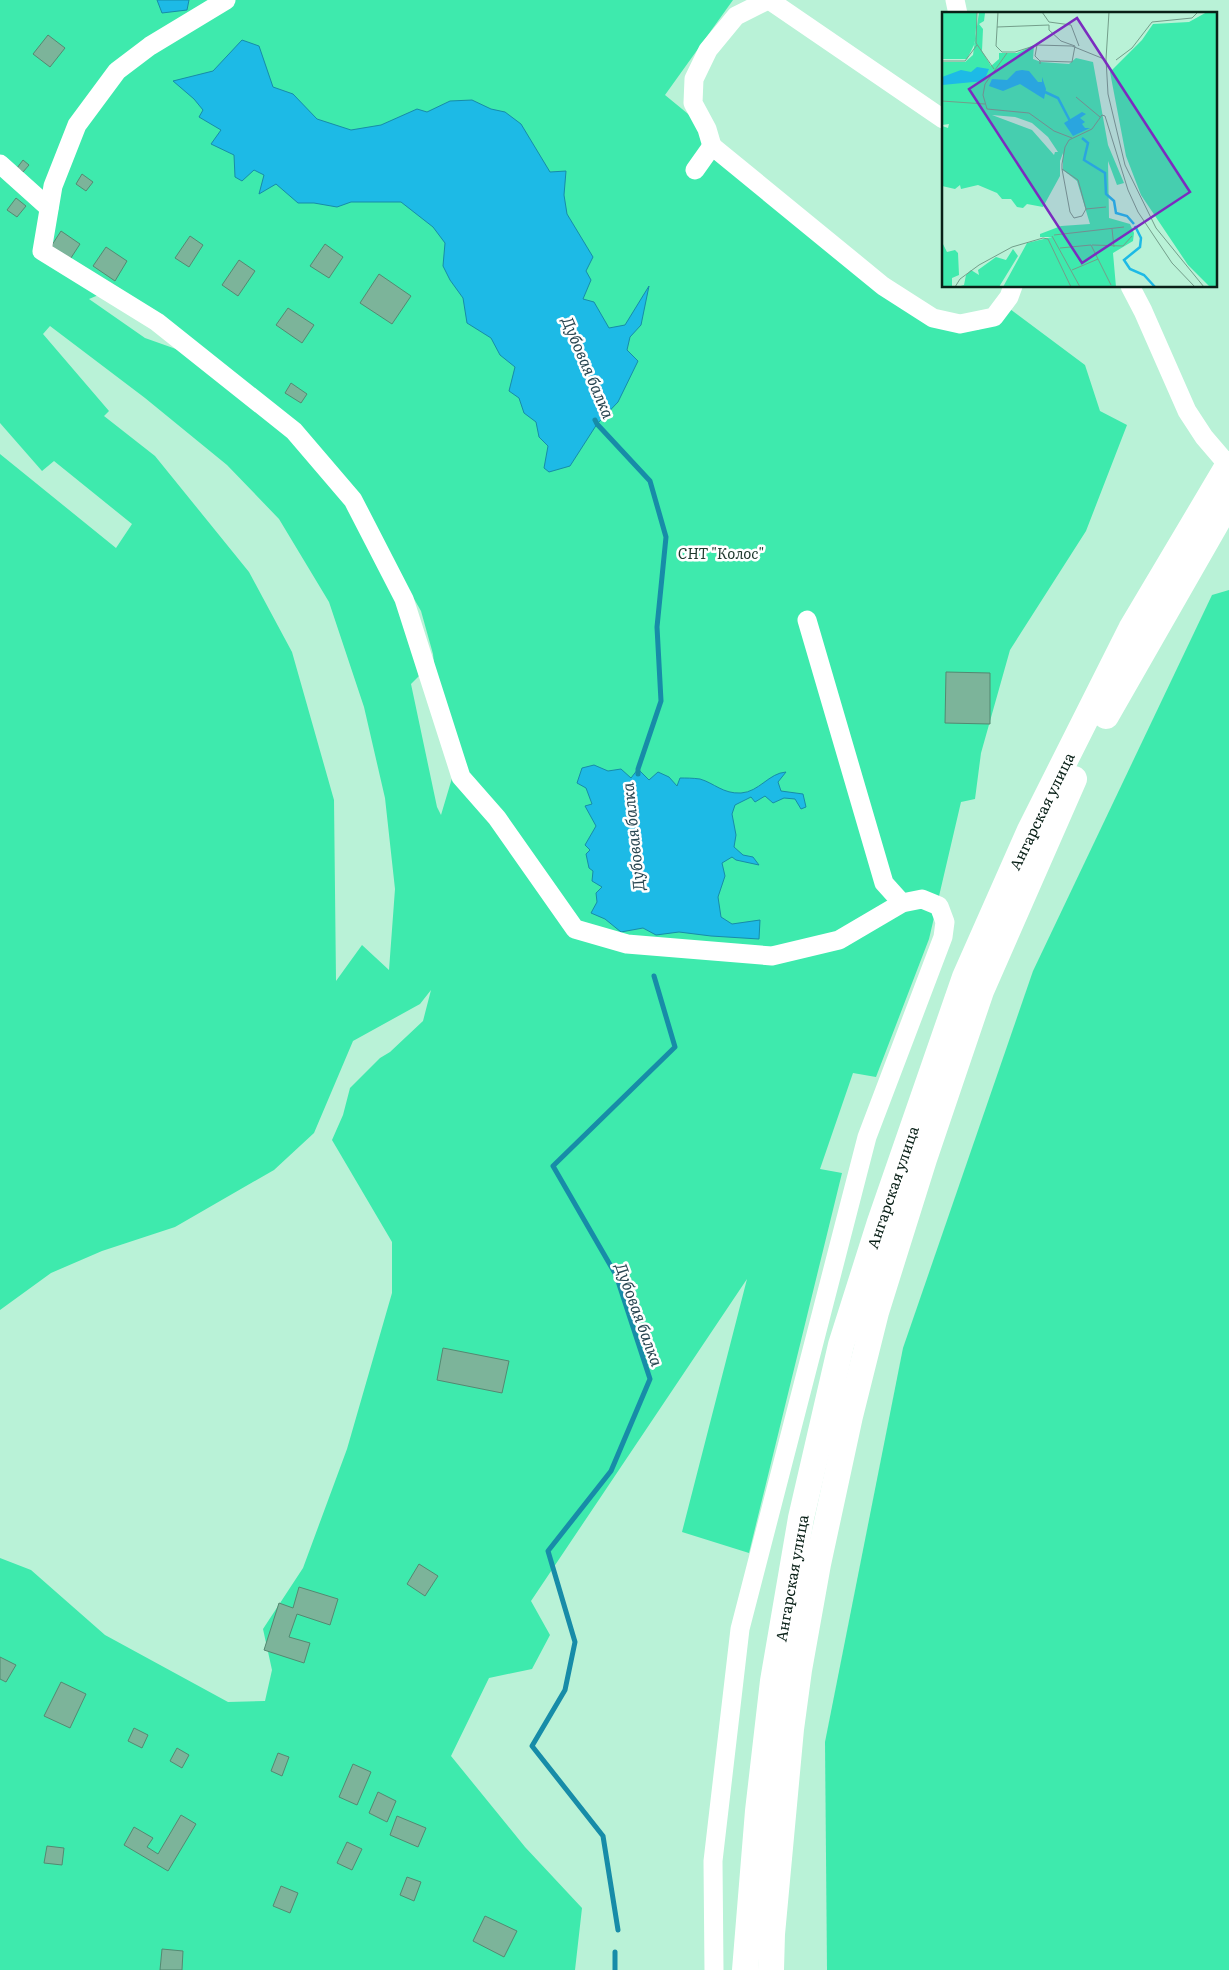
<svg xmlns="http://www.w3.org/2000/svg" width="1229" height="1970" viewBox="0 0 1229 1970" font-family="Literata,serif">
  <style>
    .green { fill: #3eeaad; fill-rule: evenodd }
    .water { fill: #1dbae6; stroke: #178ca8 }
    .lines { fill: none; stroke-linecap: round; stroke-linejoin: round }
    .stream { stroke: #178ca8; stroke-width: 5 }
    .building { fill: #7cb49a; stroke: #538971 }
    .minor { stroke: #fff; stroke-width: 19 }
    .secondary { stroke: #fff; stroke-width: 26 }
    .labels { text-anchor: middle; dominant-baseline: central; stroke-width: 5; stroke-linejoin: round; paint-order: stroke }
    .park-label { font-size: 15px; font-style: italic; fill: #1e382c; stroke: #fff }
    .street-label { font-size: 15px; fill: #092017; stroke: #fff }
    .water-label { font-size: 16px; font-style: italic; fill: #2a4752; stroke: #fff }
    .inset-river { fill: none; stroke: #1dbae6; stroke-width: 2.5 }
    .inset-road { fill: none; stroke: #739e8a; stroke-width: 1 }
    .view { fill: #7b2cbf; fill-opacity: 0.15; stroke: #7b2cbf; stroke-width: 2.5 }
    .inset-edge { fill: none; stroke: #092017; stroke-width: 2.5 }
  </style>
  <rect width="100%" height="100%" fill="#b9f2d7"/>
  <!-- green -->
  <g class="green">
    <path d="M0,0h733l-68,95 28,23 18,39 239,171 28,2 32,-21 75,56 15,46 27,14 -41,106 -76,119 -29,103 -6,46 -14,3 -32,137 -53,138 -23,-4 -33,96 22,4 -93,380 -67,-21 65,-253 -216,322 19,34 -18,34 -43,9 -38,78 74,91 57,61 -7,62h-575v-412l31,12 74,65 123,67 37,-1 7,-31 -9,-41 40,-61 44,-119 45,-156v-51l-60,-102 11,-25 7,-27 30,-30 10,-6 33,-31 8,-31 -11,14 -67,37 -39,92 -40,37 -99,57 -73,24 -51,22 -51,37v-856l116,94 16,-24 -78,-63 -12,10 -42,-48zM115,288l75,66 -45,-16 -56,-39zM50,326l95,72 82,67 52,54 50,83 35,105 21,91 10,91 -6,81 -27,-25 -26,36 -2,-181 -42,-148 -43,-80 -94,-116 -51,-40 5,-5 -66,-77zM348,505l34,38 39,68 12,43 5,48 20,56 -17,57 -4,-8 -26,-123 8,-8 -18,-72z"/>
    <polygon points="1229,590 1229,1970 827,1970 825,1742 903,1348 1033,971 1212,595"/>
  </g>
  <!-- water -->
  <g class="water">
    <polygon points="157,0 189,0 187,10 162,13"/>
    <polygon points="242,40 259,46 273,87 293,94 317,119 351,130 381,125 417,109 427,112 450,101 472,100 491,109 505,112 521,124 550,172 566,171 564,195 567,214 593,257 586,271 591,280 583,299 594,302 609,328 625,325 649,286 641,325 630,337 627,350 638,361 618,402 597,424 570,466 549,472 544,468 548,446 539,437 536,422 524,413 519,398 509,391 515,367 500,355 491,338 467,323 463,298 450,280 443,266 445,243 433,227 401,202 351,202 337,207 314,203 298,203 276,184 259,194 264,175 254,170 242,181 235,177 234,155 211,144 221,130 199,117 203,110 194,99 173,81 213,71"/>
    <path d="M594,765l14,6 13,-2 10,9 7,-9 11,11 9,-8 11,5 8,9 3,-8c6,0 13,0 20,1 14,4 23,15 41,14 18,-1 28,-20 45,-21l-8,10 3,9 22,3 3,13 -5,2 -6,-10 -11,-1 -11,5 -8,-7 -10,6 -4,-5 -16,8 -3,9 4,21 -2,12 9,8 10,2 6,8 -23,-5 -4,-3 -10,6 3,13 -7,21 3,20 11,7 28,-4 -1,19 -48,-3 -32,-4 -23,3 -13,-7 -22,4 -16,-13 -14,-6 6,-11 -1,-9 6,-6 -10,-6 1,-10 -4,-3 -3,-14 4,-4 -5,-5 11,-19 -11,-20 7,-2 -6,-16 -9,-5 5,-15z"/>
  </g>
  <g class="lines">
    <!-- stream -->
    <g class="stream">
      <polyline points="595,420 597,424 650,481 666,537 657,627 661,701 638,769 638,774"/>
      <polyline points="618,1930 603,1836 532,1746 565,1690 575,1642 548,1551 611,1471 650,1379 616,1275 553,1166 675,1047 654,976"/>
      <polyline points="615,1952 615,1970"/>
    </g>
  </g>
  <!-- building -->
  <g class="building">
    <polygon points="48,35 65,48 50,67 33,54"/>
    <polygon points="23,160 29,165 23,172 17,168"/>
    <polygon points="82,174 93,182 86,191 76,184"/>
    <polygon points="16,198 26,206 17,217 7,210"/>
    <polygon points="61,231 80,244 67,264 48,251"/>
    <polygon points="190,236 203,245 189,267 175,258"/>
    <polygon points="325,244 343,257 329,278 310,266"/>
    <polygon points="106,247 127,261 115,281 93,266"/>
    <polygon points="239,260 255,271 238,296 222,285"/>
    <polygon points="379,274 411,296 392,324 360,303"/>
    <polygon points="288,308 314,325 302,343 276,325"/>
    <polygon points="291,383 307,394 301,403 285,393"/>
    <polygon points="946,672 990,673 990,724 945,723"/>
    <polygon points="443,1348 509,1361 502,1393 437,1380"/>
    <polygon points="419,1564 438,1576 425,1596 407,1584"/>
    <polygon points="299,1587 338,1599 330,1625 297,1614 289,1637 310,1643 304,1663 264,1650 279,1603 293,1608"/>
    <polygon points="0,1657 16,1665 6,1682 0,1679"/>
    <polygon points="61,1682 86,1694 70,1728 44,1716"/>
    <polygon points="134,1728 148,1735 142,1748 128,1741"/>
    <polygon points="177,1748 189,1755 182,1768 170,1761"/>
    <polygon points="278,1753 289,1757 282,1776 271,1771"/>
    <polygon points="353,1764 371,1772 357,1805 339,1797"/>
    <polygon points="378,1792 396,1801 387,1822 369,1813"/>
    <polygon points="181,1815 196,1824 168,1871 124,1845 134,1827 153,1838 147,1847 158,1854"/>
    <polygon points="397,1816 426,1828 418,1847 390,1835"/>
    <polygon points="347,1842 362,1849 352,1870 337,1863"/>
    <polygon points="47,1846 64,1848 62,1865 44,1863"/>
    <polygon points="407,1877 421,1882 414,1901 400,1895"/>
    <polygon points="281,1886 298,1893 290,1913 273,1906"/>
    <polygon points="485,1916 517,1931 504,1957 473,1941"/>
    <polygon points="162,1949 183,1951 182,1970 160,1970"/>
  </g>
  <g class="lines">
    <!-- minor -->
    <g class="minor">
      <polyline points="226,0 150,46 117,71 77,125 53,186 42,251 157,322 294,431 353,500 404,599 461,777 497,818 575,929 627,944 772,956 839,940 902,903 922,899 939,906 945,922 943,937 867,1137 740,1629 713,1861 714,1970"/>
      <polyline points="769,0 943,119"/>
      <polyline points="955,0 958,14"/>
      <polyline points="712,146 707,129 693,103 694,79 708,50 736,16 768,0"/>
      <polyline points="0,164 49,208"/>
      <polyline points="695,170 712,146 883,286 933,318 960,324 994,317 1009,297 1013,286"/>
      <polyline points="1130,286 1143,311 1187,411 1204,437 1228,465"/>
      <polyline points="807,620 884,883 902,903"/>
    </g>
    <!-- secondary -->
    <g class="secondary">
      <polyline points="1106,716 1229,501"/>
      <polyline points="745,1970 758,1811 773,1681 801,1518 841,1345 880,1222 965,977 1030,830 1131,629 1229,464"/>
      <polyline points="771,1970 772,1934 791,1729 799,1670 818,1564 850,1416 876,1312 924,1159 981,991 1074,779"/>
    </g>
  </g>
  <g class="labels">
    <!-- park labels -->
    <g class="park-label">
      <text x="721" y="552">СНТ "Колос"</text>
    </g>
    <!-- street labels -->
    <g class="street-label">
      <text transform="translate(1041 811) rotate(-64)">Ангарская улица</text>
      <text transform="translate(892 1187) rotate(-71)">Ангарская улица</text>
      <text transform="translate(791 1578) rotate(-80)">Ангарская улица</text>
    </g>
    <!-- water labels -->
    <g class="water-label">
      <text transform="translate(589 367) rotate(67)">Дубовая балка</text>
      <text transform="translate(632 837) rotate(-96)">Дубовая балка</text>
      <text transform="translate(640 1314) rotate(70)">Дубовая балка</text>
    </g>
  </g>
  <!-- overview -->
  <g transform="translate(942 12)">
    <rect width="275" height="275" fill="#b9f2d7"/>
    <path d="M0,0h35l-2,31 -8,16h-25zM37,0l6,1 -1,8 -5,3 4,5 -1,22 9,15 8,-7v-6h18l17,-8 -1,14 8,3 28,2 7,-6 17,4 15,83 16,38 -7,2 -9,-24 1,57 21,6 4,9 -1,8 -20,12 3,34h-113l24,-44 25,-6h-12v-3l21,-8 29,-2 -13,-43 -14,-11v-17l-3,8v15l-17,31 -16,-3 -4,4 -6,-1 -6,-8h-9l-5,-6 -19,-8 -17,4 -1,-4 -5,4 -13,-3v-60l6,2 1,-4 -7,1v-63h23l8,-7zM50,103l23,2 17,6 16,14 10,15h-3l-1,3 -22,-25zM265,0h10v275h-7l-22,-22 -47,-70 -15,-39 -16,-84 32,-32 11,-16 36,-2zM0,230l5,10 8,-2 3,3 1,22 -7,3v9h-10zM71,237l5,7 -19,31h-42l7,-2 2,-10 5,-5 8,5 -1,-5 18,-13 10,3z" fill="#3eeaad" fill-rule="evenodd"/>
    <path d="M35,55l12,2 -5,12 -42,4v-8l19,-7 10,2zM80,58l7,1 9,11h4v-5l4,12 -2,10 -24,-15 -17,7 -14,-5 3,-7 15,1 9,-9zM140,100l4,2 -6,4 5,4 -3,2 3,4h5l-17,8 -9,-13z" fill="#1dbae6"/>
    <path class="inset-river" d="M103,80l13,6 12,23M140,126l6,5 -4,17 21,13 1,21 8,7 2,12 11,3 7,8M193,214l6,12 -1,9 -16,13 6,9 14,6 11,12"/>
    <path class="inset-road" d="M35,0l-1,31 18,26M56,0l-2,34 6,6h13l22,-7 35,1 32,13M100,0l7,10 22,3 8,21M167,0l-3,47 2,35 17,71 31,63 48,59M55,15l52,-2v5l12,11 14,5 -3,16 -32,-1v3M95,33l-2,11 5,5M65,41l-22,31 -2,11 4,14 42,4 25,18 18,7M174,48l16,-12 20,-26 40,-4 6,-6M0,49h23l12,-16M134,85l24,20M0,89l43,3M120,157l16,11 8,29 -4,7 -8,2 -4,-6 -8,-43v-5l3,-17 4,-7 23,-11 10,-14 3,1 23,74 10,22 34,51 23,24M144,197l20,-2M170,217l2,18M112,223l70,-8M110,224l28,51M150,233l31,1 9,-10M118,236l31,-3 20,40M130,258l26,-11M13,275l5,-8 19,-14 33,-18 31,-9 5,1 23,48"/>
    <path class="view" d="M135,6l113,174 -108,71 -113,-174z"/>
    <rect width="275" height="275" class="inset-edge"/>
  </g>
</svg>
